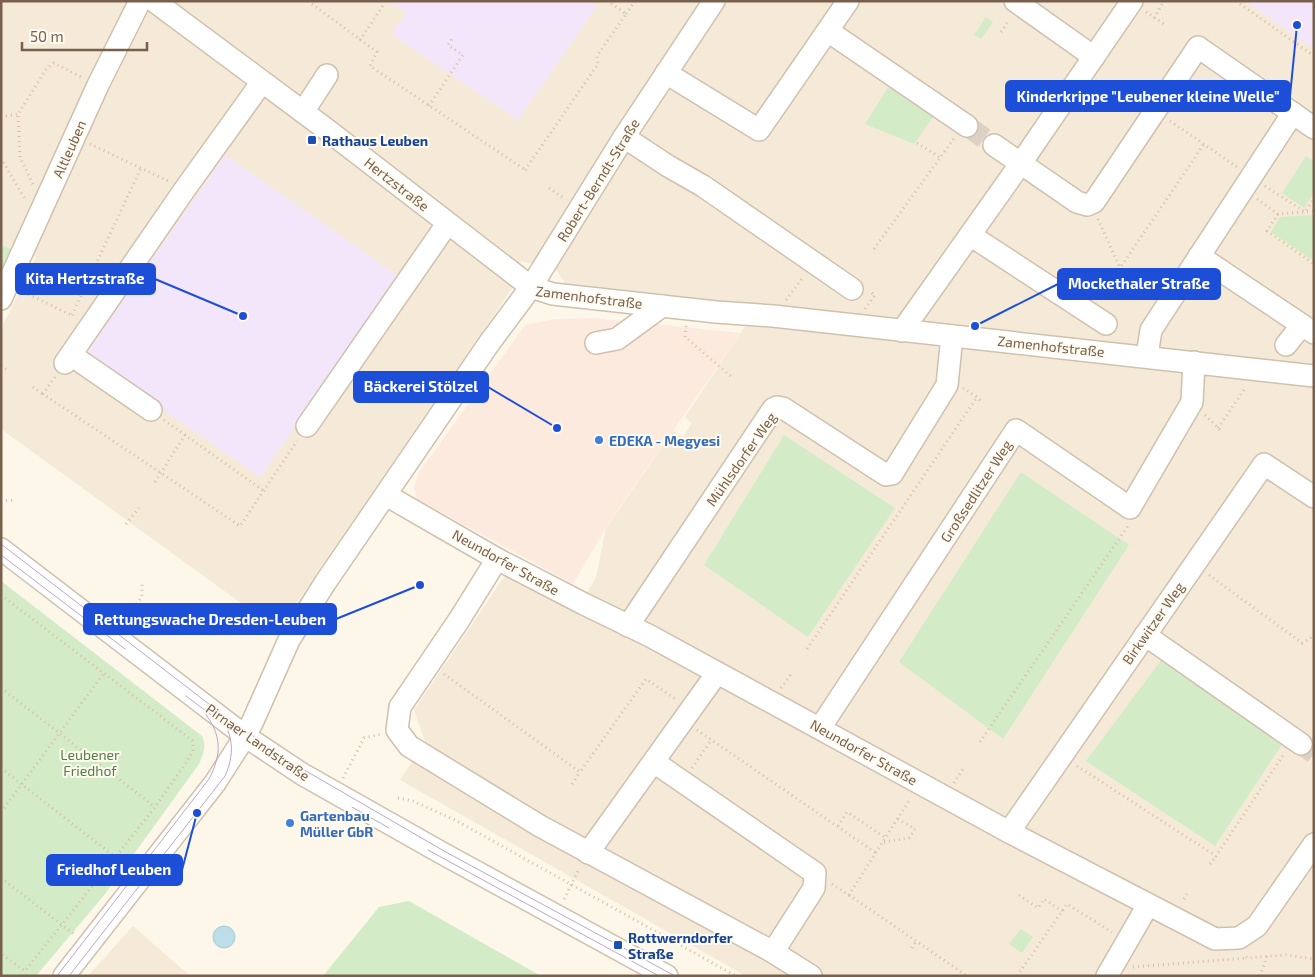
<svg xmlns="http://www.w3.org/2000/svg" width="1315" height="977" viewBox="0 0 1315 977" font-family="'Exo 2',sans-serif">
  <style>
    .residential { fill: #f5ead8 }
    .commercial { fill: #fdeade }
    .education { fill: #f4e6fa }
    .green { fill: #d3ecc7 }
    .water { fill: #bddee8; stroke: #a3cdda }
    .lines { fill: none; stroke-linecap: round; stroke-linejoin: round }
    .minor-tunnel { stroke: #dcd1c2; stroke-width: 21; stroke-dasharray: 21 11; stroke-linecap: butt }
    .minor-casing { stroke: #d0c0ae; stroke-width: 24 }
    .path { stroke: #d9bda3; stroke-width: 3; stroke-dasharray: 1 4; stroke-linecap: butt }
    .minor { stroke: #fff; stroke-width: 21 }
    .tram { stroke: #bca6c9; stroke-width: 1 }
    .transit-dot { fill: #1a4fb4; stroke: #fffbf1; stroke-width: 2 }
    .shop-dot { fill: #3f7fe0; stroke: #fffbf1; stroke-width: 2 }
    .labels { text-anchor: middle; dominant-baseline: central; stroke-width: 4; stroke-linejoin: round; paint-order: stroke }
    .transit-label { font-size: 14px; font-weight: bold; fill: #164399; stroke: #fffbf1; text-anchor: start }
    .street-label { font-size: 14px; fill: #79604c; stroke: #fffbf1 }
    .shop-label { font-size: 14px; font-weight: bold; fill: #366cbe; stroke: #fffbf1; text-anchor: start }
    .park-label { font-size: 14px; fill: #508043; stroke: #fffbf1 }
    .leader { fill: none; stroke: #1d4ed8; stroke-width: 2 }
    .callout-dot { fill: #1d4ed8; stroke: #fffbf1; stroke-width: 2 }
    .callout { fill: #1d4ed8; stroke: #1d4ed8; stroke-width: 2 }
    .callout-label { font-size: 15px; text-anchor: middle; font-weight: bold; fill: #fff }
  </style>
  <rect width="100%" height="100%" fill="#fdf7ea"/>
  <!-- residential -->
  <g class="residential">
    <polygon points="1,1 1314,1 1314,976 746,976 400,780 425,742 414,710 506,574 576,613 596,577 606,528 673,431 683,437 692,423 685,417 746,325 753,304 566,284 556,270 521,261 513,287 278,630 1,429 1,329 36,257 1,245"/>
    <polygon points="133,926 190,976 88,976"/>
  </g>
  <!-- commercial -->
  <polygon class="commercial" points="594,318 741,333 610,521 573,584 417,499 414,488 418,474 525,325 555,319"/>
  <!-- education -->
  <g class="education">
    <polygon points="389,1 591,1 597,6 518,120 391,34 406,13"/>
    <polygon points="1245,1 1314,1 1314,49"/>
    <polygon points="225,155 400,277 260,477 85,355"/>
  </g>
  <!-- green -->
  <g class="green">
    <polygon points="986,17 993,22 981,39 974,35"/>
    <polygon points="889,86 933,117 914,144 865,124"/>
    <polygon points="1306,156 1314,161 1314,193 1304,208 1282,193"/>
    <polygon points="1314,215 1314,261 1271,232 1280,217"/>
    <polygon points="1,245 12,249 1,270"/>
    <polygon points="784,435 895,508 808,637 704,565"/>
    <polygon points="1021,472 1129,545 1003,739 899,662"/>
    <path d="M1,581l201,155c5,11 1,18 -3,28l-94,130 -69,82h-35z"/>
    <polygon points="1162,659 1283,743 1215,846 1086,761"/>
    <polygon points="409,901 541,976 323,976 379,907"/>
    <polygon points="1021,929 1033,937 1022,953 1009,944"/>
  </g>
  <!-- water -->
  <circle class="water" cx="224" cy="937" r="11"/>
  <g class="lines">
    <!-- minor-tunnel -->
    <g class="minor-tunnel">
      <polyline points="967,126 994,145"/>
      <polyline points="1301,744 1314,753"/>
    </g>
    <defs>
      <g id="minor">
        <polyline points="154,1 326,129 531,287 553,294 716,312 773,316 1314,376"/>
        <polyline points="1015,1 1094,57"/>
        <polyline points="828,31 967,126"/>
        <polyline points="666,73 759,130 848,1"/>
        <polyline points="303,112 327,75"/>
        <polyline points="624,137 668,166 703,186 852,289"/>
        <polyline points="994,145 1077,202 1087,205 1094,202 1198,47 1314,128"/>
        <polyline points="970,235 1106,324"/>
        <polyline points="1199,256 1314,333"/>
        <polyline points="1,299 98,85 140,1"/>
        <polyline points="902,331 1021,163 1132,1"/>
        <polyline points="596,343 617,339 662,306"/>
        <polyline points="1286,345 1302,325"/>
        <polyline points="71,355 151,410"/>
        <polyline points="1147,356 1151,330 1293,113"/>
        <polyline points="65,363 185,189 262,82"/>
        <polyline points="307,426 447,224"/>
        <polyline points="386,495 497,559 584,604 650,636 1009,832 1215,939 1239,938 1257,926 1314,844"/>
        <polyline points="1,549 245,736 302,774 440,852 667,976"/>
        <polyline points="497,559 459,620 400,707 397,730 409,746 540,826 773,952 811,976"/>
        <polyline points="628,626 773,409 777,407 783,408 886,475 892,474 947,385 952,336"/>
        <polyline points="1145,635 1301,744"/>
        <polyline points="820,728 1016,430 1130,508 1192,402 1194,362"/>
        <polyline points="654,762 815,873 814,888 773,952"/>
        <polyline points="1009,832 1264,464 1314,497"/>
        <polyline points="588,853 717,673"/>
        <polyline points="64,976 215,783 240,744 252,723 289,640 325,583 490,342 531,287 624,137 714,1"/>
        <polyline points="1107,976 1148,905"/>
      </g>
    </defs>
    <!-- minor casing -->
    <use href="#minor" class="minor-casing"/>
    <!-- path -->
    <g class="path">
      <polyline points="308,1 377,52 370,66 527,171"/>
      <polyline points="1236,1 1314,56"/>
      <polyline points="1146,12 1164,24"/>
      <polyline points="626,14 635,1"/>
      <polyline points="1154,18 1164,1"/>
      <polyline points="1001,32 1009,20"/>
      <polyline points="360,40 384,4"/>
      <polyline points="429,106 463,55 448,45 454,36"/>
      <polyline points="1,117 18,114"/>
      <polyline points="1170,121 1237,167"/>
      <polyline points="917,143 941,158"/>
      <polyline points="90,144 168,181"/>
      <polyline points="1,158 26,201"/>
      <polyline points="525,170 598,64 597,56 626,14 608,1"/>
      <polyline points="33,184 20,157 18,114 47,68 54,63 81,77"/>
      <polyline points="1265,186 1305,212 1314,199"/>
      <polyline points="549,188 565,199"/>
      <polyline points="1257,199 1278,214 1314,211"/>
      <polyline points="1278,214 1267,231 1314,264"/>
      <polyline points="1098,219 1120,268"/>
      <polyline points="874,249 955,137"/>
      <polyline points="1116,274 1204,144"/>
      <polyline points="24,292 73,316"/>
      <polyline points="786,300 803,277"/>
      <polyline points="865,309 875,295 869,291"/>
      <polyline points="72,315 141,168"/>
      <polyline points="686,326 685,337 733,378"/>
      <polyline points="1,366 7,370"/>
      <polyline points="55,377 43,394 240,526 297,441"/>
      <polyline points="33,387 43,394"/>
      <polyline points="963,388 977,397 983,403"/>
      <polyline points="1205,415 1221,431"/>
      <polyline points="164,420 264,491"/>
      <polyline points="1218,428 1246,387"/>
      <polyline points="155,482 185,435"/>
      <polyline points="1,501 15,500"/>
      <polyline points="126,524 139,508"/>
      <polyline points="1209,575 1302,643 1314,636"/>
      <polyline points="1,595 193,741 193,751 186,763 155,807 25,971 1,954"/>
      <polyline points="126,621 142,596 142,584"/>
      <polyline points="807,649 977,397"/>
      <polyline points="444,674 580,772 646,679 677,700"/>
      <polyline points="1,688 155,807"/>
      <polyline points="781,688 791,674"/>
      <polyline points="697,730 876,853"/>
      <polyline points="980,742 1128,526"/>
      <polyline points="1077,766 1216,856 1284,754"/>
      <polyline points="1,768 115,857"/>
      <polyline points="692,768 711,740"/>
      <polyline points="343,778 364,738 382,734"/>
      <polyline points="954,783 963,769"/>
      <polyline points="572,784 580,772"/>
      <polyline points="398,798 413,801 455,820 736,976"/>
      <polyline points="1,812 104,673"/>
      <polyline points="838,826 847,812 886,838"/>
      <polyline points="884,842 909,838 915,829 898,819"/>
      <polyline points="1210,864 1216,856"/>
      <polyline points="1,878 74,934"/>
      <polyline points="832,884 849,895 910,799"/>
      <polyline points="849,895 967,976"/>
      <polyline points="1019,895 1038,908 1044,899 1062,911"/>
      <polyline points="564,899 579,869"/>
      <polyline points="1184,899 1187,894"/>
      <polyline points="912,948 916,941"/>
      <polyline points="1246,957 1247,958 1286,955 1314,959"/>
      <polyline points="1133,967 1247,958"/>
      <polyline points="1017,976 1067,904 1112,932"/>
      <polyline points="1260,976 1267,956"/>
    </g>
    <!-- minor -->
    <use href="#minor" class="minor"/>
    <!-- tram -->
    <g class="tram">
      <polyline points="1,544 218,711 287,760 444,851 675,976"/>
      <polyline points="1,555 125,649"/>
      <polyline points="186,696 214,717"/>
      <polyline points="246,741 289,771"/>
      <polyline points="352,807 389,828"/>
      <polyline points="428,850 659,976"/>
      <path d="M57,976l152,-197c13,-25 13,-44 -5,-67"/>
      <path d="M69,976l156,-200c10,-22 8,-40 -4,-60"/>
    </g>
  </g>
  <!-- markers -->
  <g class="transit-dot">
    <rect x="307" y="135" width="10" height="10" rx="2.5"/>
    <rect x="613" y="940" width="10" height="10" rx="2.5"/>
  </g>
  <g class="shop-dot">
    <circle cx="599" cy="440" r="5"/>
    <circle cx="290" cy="823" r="5"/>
  </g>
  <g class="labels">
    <!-- transit labels -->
    <g class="transit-label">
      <text x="322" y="140">Rathaus Leuben</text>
      <text x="628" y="937">Rottwerndorfer<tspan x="628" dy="16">Straße</tspan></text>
    </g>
    <!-- street labels -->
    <g class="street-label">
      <text transform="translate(69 149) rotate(-66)">Altleuben</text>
      <text transform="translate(598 180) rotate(-58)">Robert-Berndt-Straße</text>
      <text transform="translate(397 184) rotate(38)">Hertzstraße</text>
      <text transform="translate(589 297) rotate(7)">Zamenhofstraße</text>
      <text transform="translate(1051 346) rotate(6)">Zamenhofstraße</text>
      <text transform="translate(741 459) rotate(-55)">Mühlsdorfer Weg</text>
      <text transform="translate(976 491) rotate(-57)">Großsedlitzer Weg</text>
      <text transform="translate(506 562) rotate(29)">Neundorfer Straße</text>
      <text transform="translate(1153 623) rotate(-55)">Birkwitzer Weg</text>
      <text transform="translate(258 742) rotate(35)">Pirnaer Landstraße</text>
      <text transform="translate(864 752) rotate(29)">Neundorfer Straße</text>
    </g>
    <!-- shop labels -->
    <g class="shop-label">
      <text x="609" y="440">EDEKA - Megyesi</text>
      <text x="300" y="815">Gartenbau<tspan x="300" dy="16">Müller GbR</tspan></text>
    </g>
    <!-- park labels -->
    <g class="park-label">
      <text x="90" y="754">Leubener<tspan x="90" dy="16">Friedhof</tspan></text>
    </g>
  </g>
  <!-- callouts -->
  <path class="leader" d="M1297 25L1290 96M243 316L155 279M975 326L1058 284M557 428L488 387M420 585L336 619M197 813L182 870"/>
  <g class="callout-dot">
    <circle cx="1297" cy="25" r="5"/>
    <circle cx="243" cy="316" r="5"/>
    <circle cx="975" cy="326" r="5"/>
    <circle cx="557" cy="428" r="5"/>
    <circle cx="420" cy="585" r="5"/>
    <circle cx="197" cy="813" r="5"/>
  </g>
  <g class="callout">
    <rect x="1006" y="81" width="284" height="30" rx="5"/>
    <rect x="16" y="264" width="139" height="30" rx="5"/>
    <rect x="1058" y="269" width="162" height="30" rx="5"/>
    <rect x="354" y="372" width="134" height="30" rx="5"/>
    <rect x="84" y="604" width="252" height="30" rx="5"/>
    <rect x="47" y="855" width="135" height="30" rx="5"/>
  </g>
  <g class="callout-label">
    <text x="1148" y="102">Kinderkrippe "Leubener kleine Welle"</text>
    <text x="85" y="284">Kita Hertzstraße</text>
    <text x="1139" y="289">Mockethaler Straße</text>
    <text x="421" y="392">Bäckerei Stölzel</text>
    <text x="210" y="625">Rettungswache Dresden-Leuben</text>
    <text x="114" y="875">Friedhof Leuben</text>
  </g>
  <!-- border -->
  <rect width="1315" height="977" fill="none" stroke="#79604c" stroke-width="5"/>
  <!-- scale -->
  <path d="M22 42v8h125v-8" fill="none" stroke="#79604c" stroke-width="2.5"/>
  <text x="30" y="42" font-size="15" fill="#79604c" stroke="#fffbf1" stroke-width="4" paint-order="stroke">50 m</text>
</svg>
